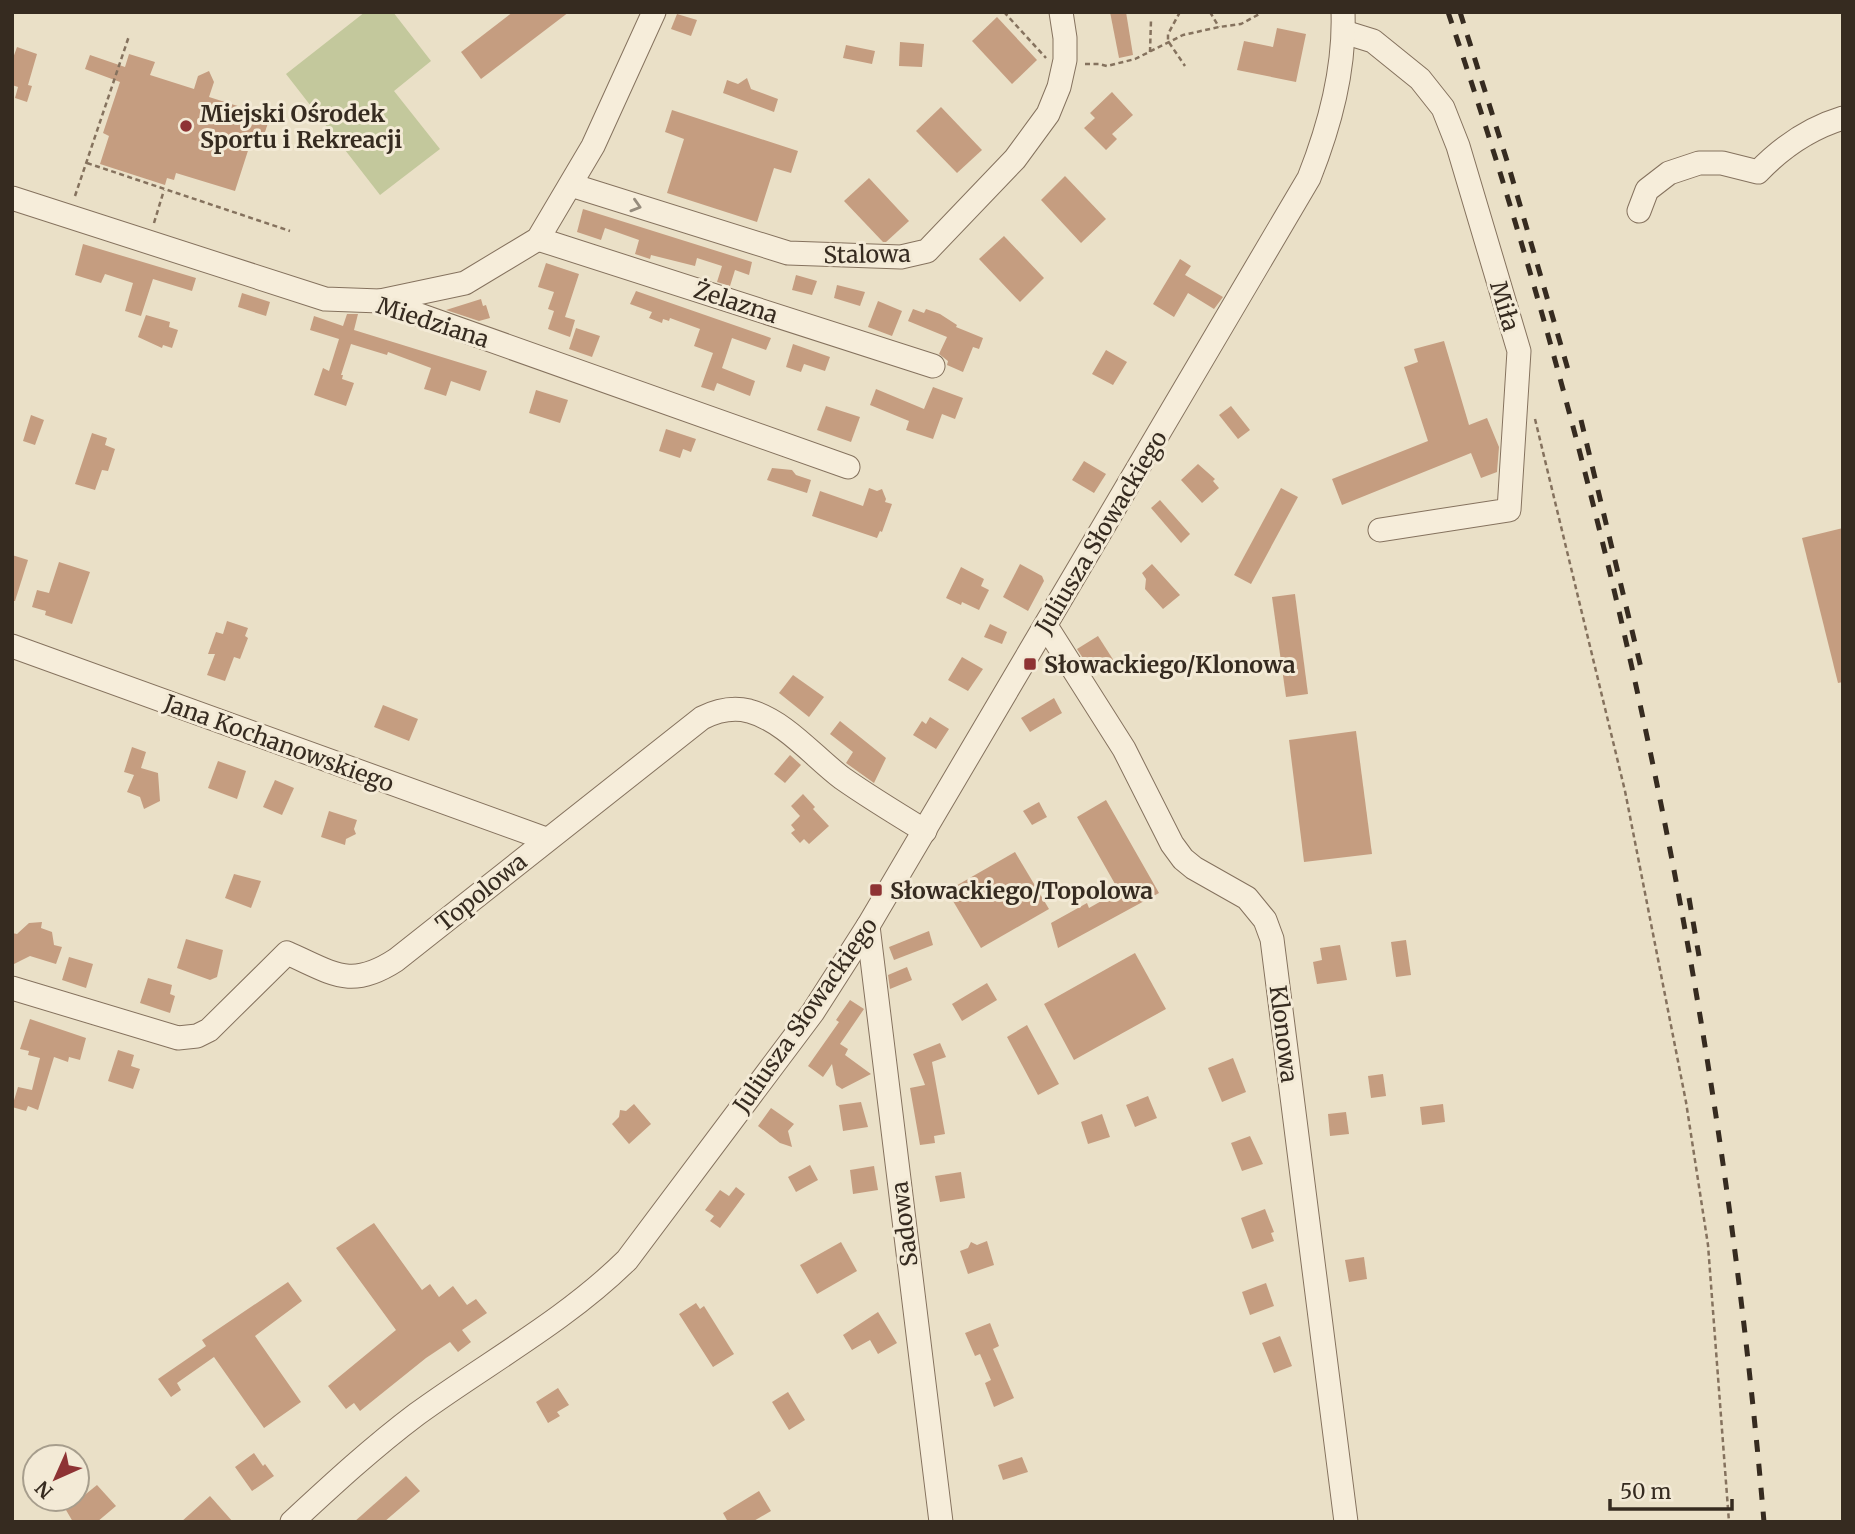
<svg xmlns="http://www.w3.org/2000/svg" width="1855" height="1534" viewBox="0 0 1855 1534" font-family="Merriweather,serif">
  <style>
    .green { fill: #c3c89c }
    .building { fill: #c59d80 }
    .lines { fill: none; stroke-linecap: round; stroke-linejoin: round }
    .minor-casing { stroke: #85725e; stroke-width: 25 }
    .path { stroke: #85725e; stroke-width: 2.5; stroke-dasharray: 5 3.5; stroke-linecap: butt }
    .minor { stroke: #f6edda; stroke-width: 23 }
    .rail { stroke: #362b20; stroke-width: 5; stroke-dasharray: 12 12; stroke-linecap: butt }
    .oneway { stroke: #968c7d }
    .poi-dot { fill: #8e3334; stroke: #f3ead6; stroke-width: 2.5 }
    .labels { text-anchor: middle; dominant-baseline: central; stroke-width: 6; stroke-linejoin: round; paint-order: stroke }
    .poi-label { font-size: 23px; font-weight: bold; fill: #362b20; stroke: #f3ead6; text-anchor: start }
    .street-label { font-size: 23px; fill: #362b20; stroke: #f3ead6 }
  </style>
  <rect width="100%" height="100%" fill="#eae0c7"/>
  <!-- green -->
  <polygon class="green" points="365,12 393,12 431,61 394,91 440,149 380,195 286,74"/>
  <!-- building -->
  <g class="building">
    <polygon points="513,12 569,12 481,79 461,52"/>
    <polygon points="1110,12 1126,12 1133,55 1119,58"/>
    <polygon points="677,14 697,20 691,36 671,29"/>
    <polygon points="997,17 1037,60 1012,84 972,41"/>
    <polygon points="1277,28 1306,34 1296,82 1237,70 1244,41 1273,47"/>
    <polygon points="900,42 924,44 922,67 899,66"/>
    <polygon points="846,45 875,51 872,64 843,58"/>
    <polygon points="17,47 37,54 28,85 32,86 27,102 15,98 18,87 12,85 12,61"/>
    <polygon points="129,54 155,62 150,75 194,89 198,76 209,71 214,82 209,97 260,113 258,117 269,120 264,135 254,132 235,191 176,173 174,180 167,178 165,185 100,164 109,136 103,133 120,82 85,69 90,55 125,67"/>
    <polygon points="747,78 751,89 778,99 774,112 723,93 727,80 738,84"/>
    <polygon points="1112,92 1133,115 1112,134 1117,139 1106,150 1084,128 1095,118 1090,113"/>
    <polygon points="941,107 982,150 957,173 916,131"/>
    <polygon points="672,110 798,151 791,173 774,168 757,222 667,193 684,139 665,132"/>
    <polygon points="1065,176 1106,219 1081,243 1041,200"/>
    <polygon points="869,178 909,221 886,242 883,242 844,201"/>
    <polygon points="583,209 752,262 749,275 735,270 730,286 717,282 722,266 697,258 695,266 651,255 650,259 635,254 639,240 605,228 601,240 577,232"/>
    <polygon points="1004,236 1044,278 1020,302 979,259"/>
    <polygon points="83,244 196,278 192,291 153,279 141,316 125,311 133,283 105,274 101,283 75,275"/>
    <polygon points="1180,259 1191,266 1185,275 1223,297 1214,309 1188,293 1174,317 1153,304"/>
    <polygon points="546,263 579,274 565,317 575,320 570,337 548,329 554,311 548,309 554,292 538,287"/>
    <polygon points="796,275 817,281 812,295 792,290"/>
    <polygon points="837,285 865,292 860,306 834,298"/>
    <polygon points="636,291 771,338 766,350 732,338 722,368 755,381 750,396 717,383 714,391 701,387 713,353 694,346 700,329 670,318 669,321 663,319 662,323 649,318 652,312 630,304"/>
    <polygon points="242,293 270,302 266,316 238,307"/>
    <polygon points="481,299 483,306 486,305 490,318 479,321 446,310"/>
    <polygon points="878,301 902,311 892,336 868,327"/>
    <polygon points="913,309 924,313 926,309 940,314 957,325 956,327 983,338 979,349 973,347 963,372 947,365 948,361 939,354 947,337 908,321"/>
    <polygon points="347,314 358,314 354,330 487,371 480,391 451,381 446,396 431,391 424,389 431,368 388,352 387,355 351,344 341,375 343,375 342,379 354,383 346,406 314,395 323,368 329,371 339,339 310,330 314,316 343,326"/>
    <polygon points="146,315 170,322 169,327 178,330 172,348 163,345 162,348 138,337"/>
    <polygon points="576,328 600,336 592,357 569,349"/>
    <polygon points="1444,341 1469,425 1487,418 1499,447 1497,472 1481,478 1471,453 1342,505 1332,479 1428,441 1404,367 1418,362 1414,349"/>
    <polygon points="793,344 830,357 825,371 804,364 801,372 786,367"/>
    <polygon points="1106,350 1127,362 1113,385 1092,374"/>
    <polygon points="933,387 963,398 955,419 942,414 933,439 906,430 909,421 870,405 876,389 924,409"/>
    <polygon points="536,390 568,400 560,423 529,413"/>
    <polygon points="826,406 860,417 851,442 817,430"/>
    <polygon points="1231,406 1250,430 1238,439 1219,415"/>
    <polygon points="31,415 44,420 35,445 23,441"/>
    <polygon points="666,429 696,439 691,452 683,449 680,458 659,451"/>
    <polygon points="92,433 107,438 105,445 115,449 108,471 102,470 95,490 75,484"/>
    <polygon points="1084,461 1106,474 1094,493 1072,480"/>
    <polygon points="1198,464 1215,479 1213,481 1219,488 1202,503 1181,480"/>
    <polygon points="772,468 792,470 796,475 811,480 807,493 767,480"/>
    <polygon points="869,488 877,491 882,489 886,499 885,502 892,504 882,532 880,531 877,538 812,516 820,491 863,506"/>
    <polygon points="1281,488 1298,497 1251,584 1234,575"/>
    <polygon points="1160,500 1190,534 1181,543 1151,508"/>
    <polygon points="1843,528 1843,682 1838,683 1802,538"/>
    <polygon points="12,555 28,560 15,601 12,601"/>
    <polygon points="59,562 90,572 72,624 45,615 46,611 32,607 37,590 49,593"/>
    <polygon points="1020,564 1042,576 1044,581 1028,611 1003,597"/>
    <polygon points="1152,564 1180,595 1163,609 1145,589 1146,579 1142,573"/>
    <polygon points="961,567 984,579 981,586 989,590 979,610 962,602 961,605 946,598"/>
    <polygon points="1295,594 1308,694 1286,697 1272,597"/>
    <polygon points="227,621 248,628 245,636 248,638 240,659 234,657 225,681 207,675 215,654 208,654 216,632 223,634"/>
    <polygon points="990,624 1007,632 1002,644 984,637"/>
    <polygon points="1098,636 1114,661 1093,674 1077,649"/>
    <polygon points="962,657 983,669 968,691 948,680"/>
    <polygon points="793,675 824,697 809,717 779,693"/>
    <polygon points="1054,698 1062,713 1030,732 1021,718"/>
    <polygon points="383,705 418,719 409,741 374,727"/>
    <polygon points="930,717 949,729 936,749 913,735 922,721 926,724"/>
    <polygon points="840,721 886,758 874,783 846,763 853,752 830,734"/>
    <polygon points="1356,731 1372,854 1304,862 1289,740"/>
    <polygon points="132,747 146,752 141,768 158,773 160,801 144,809 140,797 127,792 134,775 124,772"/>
    <polygon points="790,755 801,765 785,783 774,774"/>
    <polygon points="218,761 246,771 237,799 208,788"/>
    <polygon points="275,780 294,788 282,815 263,807"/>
    <polygon points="803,794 815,807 813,809 829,826 809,844 804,839 800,843 791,833 795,830 791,825 800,816 791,806"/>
    <polygon points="1106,800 1159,893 1058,948 1051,923 1087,903 1089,908 1119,891 1077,817"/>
    <polygon points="1039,802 1047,817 1032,825 1023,811"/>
    <polygon points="329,811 357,820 354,829 356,834 346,839 345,845 321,837"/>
    <polygon points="1015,852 1049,909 981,948 947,891"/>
    <polygon points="234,874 261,881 251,908 225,898"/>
    <polygon points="42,922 41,928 52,932 54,945 62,947 56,964 30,956 12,965 12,933 17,934 29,923"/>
    <polygon points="929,931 933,945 894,960 889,947"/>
    <polygon points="186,939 223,950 217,977 210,980 177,968"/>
    <polygon points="1406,940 1411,975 1396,977 1391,942"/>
    <polygon points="1340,945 1347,980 1317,984 1313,962 1322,960 1320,948"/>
    <polygon points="1135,953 1166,1009 1074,1060 1044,1004"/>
    <polygon points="69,957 93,964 86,988 62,980"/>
    <polygon points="907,967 912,980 890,989 888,975"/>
    <polygon points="148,978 172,985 170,994 175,996 170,1013 140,1003"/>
    <polygon points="987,983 997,1000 962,1021 952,1004"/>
    <polygon points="850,1000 864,1009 840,1044 848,1049 845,1055 871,1074 842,1089 836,1085 832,1064 823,1077 808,1066 839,1022 836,1020"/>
    <polygon points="30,1019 86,1038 80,1060 69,1057 68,1062 54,1057 38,1110 28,1106 26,1111 12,1107 18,1087 32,1090 40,1058 28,1055 29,1051 20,1049"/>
    <polygon points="1027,1025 1059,1084 1038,1095 1007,1037"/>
    <polygon points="940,1043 946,1057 932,1062 945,1134 934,1136 935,1143 920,1145 910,1088 925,1085 913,1054"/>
    <polygon points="118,1050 134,1055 131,1066 140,1069 133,1089 108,1081"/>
    <polygon points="1233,1058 1246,1092 1222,1102 1208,1068"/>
    <polygon points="1383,1074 1386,1096 1371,1098 1368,1076"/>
    <polygon points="1148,1096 1157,1118 1135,1127 1126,1105"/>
    <polygon points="861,1102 868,1127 843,1131 839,1105"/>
    <polygon points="634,1104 651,1124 629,1144 612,1124 619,1117 620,1110 626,1111"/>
    <polygon points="1443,1104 1445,1122 1422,1125 1420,1107"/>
    <polygon points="771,1108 794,1124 788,1131 792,1147 780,1143 758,1126"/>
    <polygon points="1346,1112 1349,1134 1330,1136 1328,1114"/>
    <polygon points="1102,1114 1110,1137 1088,1144 1081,1122"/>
    <polygon points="1250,1136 1263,1164 1242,1171 1231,1143"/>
    <polygon points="810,1165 818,1180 796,1192 788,1177"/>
    <polygon points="874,1166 878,1190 853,1194 850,1170"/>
    <polygon points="961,1172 965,1198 940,1202 935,1176"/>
    <polygon points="736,1187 745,1194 720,1228 710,1221 714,1216 705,1210 720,1190 729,1196"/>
    <polygon points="1265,1209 1274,1232 1271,1233 1274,1241 1252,1249 1241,1218"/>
    <polygon points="374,1223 422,1290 430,1284 439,1297 453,1286 467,1305 476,1299 487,1313 462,1330 471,1342 458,1352 450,1342 426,1358 360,1411 354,1403 346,1409 328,1386 396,1330 336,1248"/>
    <polygon points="987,1241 994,1265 968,1274 960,1251 968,1248 971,1242 977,1245"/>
    <polygon points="841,1242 857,1271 817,1294 800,1265"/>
    <polygon points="1364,1257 1367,1279 1349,1282 1345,1260"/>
    <polygon points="288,1282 302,1301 255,1336 301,1402 264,1428 214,1357 177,1383 181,1390 171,1397 158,1379 206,1346 202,1340"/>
    <polygon points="1266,1283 1274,1306 1250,1315 1242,1292"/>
    <polygon points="696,1303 700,1309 704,1306 734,1354 713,1367 679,1314"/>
    <polygon points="878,1312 897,1343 878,1354 870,1340 852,1350 843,1335"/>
    <polygon points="990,1323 999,1346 993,1349 1014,1398 994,1407 985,1383 991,1380 980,1354 975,1356 965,1333"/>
    <polygon points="1280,1336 1292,1366 1274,1373 1262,1343"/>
    <polygon points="558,1388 569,1405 557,1412 560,1416 548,1423 536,1402"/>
    <polygon points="788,1392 805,1420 789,1430 772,1402"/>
    <polygon points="254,1453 263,1466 265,1464 274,1476 252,1491 235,1467"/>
    <polygon points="1022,1457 1028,1472 1003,1480 998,1465"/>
    <polygon points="406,1476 420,1491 384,1522 354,1522"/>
    <polygon points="97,1485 116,1506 97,1522 73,1522 66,1510"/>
    <polygon points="759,1491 771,1511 752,1522 728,1522 723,1513"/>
    <polygon points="210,1496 233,1522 181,1522"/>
  </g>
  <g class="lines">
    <defs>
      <g id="minor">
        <polyline points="1344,32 1373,41 1420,79 1443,108 1458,146 1519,351 1509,510 1380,530"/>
        <polyline points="571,185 788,253 901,257 927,251 1015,159 1048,114 1059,87 1065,60 1065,38 1061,12"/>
        <polyline points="12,198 325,299 380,301 848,467"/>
        <path d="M1639,211l8,-21 22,-17 30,-10h23l36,9c23,-24 52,-44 85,-54"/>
        <polyline points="538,239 933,366"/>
        <polyline points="380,301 465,283 538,239 593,146 654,12"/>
        <polyline points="1046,626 1124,749 1172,844 1183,859 1194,868 1247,898 1265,920 1272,939 1346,1522"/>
        <polyline points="12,646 546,839"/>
        <polyline points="868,926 941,1522"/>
        <path d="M12,988l166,50 19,-2 12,-6 78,-77c46,20 63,37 109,7l306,-242c14,-7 31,-11 47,-7 36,10 64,45 93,67 27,19 55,36 83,53"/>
        <path d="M292,1522c40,-37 81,-75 125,-108 70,-51 148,-93 210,-154l186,-248 55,-86 441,-748c21,-53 36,-108 34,-166"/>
      </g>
    </defs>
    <!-- minor casing -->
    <use href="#minor" class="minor-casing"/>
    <!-- path -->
    <g class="path">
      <polyline points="1004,12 1046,58"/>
      <polyline points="1180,12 1168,34 1168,41 1185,66"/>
      <polyline points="1210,12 1219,27"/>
      <polyline points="1150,52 1151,20"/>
      <polyline points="1085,64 1099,64 1107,66 1135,59 1183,35 1219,27 1241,24 1263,12"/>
      <polyline points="87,163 290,231"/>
      <polyline points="75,196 129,36"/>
      <polyline points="154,223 164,190"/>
      <polyline points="1535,419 1625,791 1686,1102 1708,1245 1729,1522"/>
    </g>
    <!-- minor -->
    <use href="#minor" class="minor"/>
    <!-- rail -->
    <g class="rail">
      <path d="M1448,12c165,487 272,997 316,1510"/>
      <polyline points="1460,12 1508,164 1569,373"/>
      <polyline points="1581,420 1642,672"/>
      <polyline points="1689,898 1699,956"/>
    </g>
  </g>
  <!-- one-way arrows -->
  <defs><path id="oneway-chevron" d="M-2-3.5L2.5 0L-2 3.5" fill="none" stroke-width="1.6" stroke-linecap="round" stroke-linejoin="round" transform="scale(1.75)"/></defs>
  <use class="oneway" href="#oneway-chevron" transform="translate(636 206) rotate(17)"/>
  <!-- markers -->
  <g class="poi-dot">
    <circle cx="186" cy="126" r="7"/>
    <rect x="1023" y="657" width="14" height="14" rx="3.5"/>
    <rect x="869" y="883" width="14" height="14" rx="3.5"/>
  </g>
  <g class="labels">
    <!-- poi labels -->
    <g class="poi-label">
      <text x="200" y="113">Miejski Ośrodek<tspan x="200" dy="26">Sportu i Rekreacji</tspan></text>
      <text x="1044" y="664">Słowackiego/Klonowa</text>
      <text x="890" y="890">Słowackiego/Topolowa</text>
    </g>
    <!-- street labels -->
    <g class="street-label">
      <text transform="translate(867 254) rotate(-1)">Stalowa</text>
      <text transform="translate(736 302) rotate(18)">Żelazna</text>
      <text transform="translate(1505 306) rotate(74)">Miła</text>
      <text transform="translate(433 322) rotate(18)">Miedziana</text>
      <text transform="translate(1101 532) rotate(-59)">Juliusza Słowackiego</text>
      <text transform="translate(279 743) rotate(20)">Jana Kochanowskiego</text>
      <text transform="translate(481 892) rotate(-39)">Topolowa</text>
      <text transform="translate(805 1015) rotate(-55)">Juliusza Słowackiego</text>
      <text transform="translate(1284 1034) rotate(83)">Klonowa</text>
      <text transform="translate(904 1224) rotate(-97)">Sadowa</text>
    </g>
  </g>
  <!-- border -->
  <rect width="1855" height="1534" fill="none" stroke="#362b20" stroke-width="28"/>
  <!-- north arrow -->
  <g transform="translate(56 1478) rotate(225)"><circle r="33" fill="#f3ead6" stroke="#a79e8d" stroke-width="2"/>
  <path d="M0-5L12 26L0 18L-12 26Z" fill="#8e3334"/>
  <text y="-10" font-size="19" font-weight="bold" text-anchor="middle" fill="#362b20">N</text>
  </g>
  <!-- scale -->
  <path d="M1610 1499v10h122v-10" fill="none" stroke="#362b20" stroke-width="3.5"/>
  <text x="1620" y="1499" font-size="21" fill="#362b20" stroke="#f3ead6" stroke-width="5" paint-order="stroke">50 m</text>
</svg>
